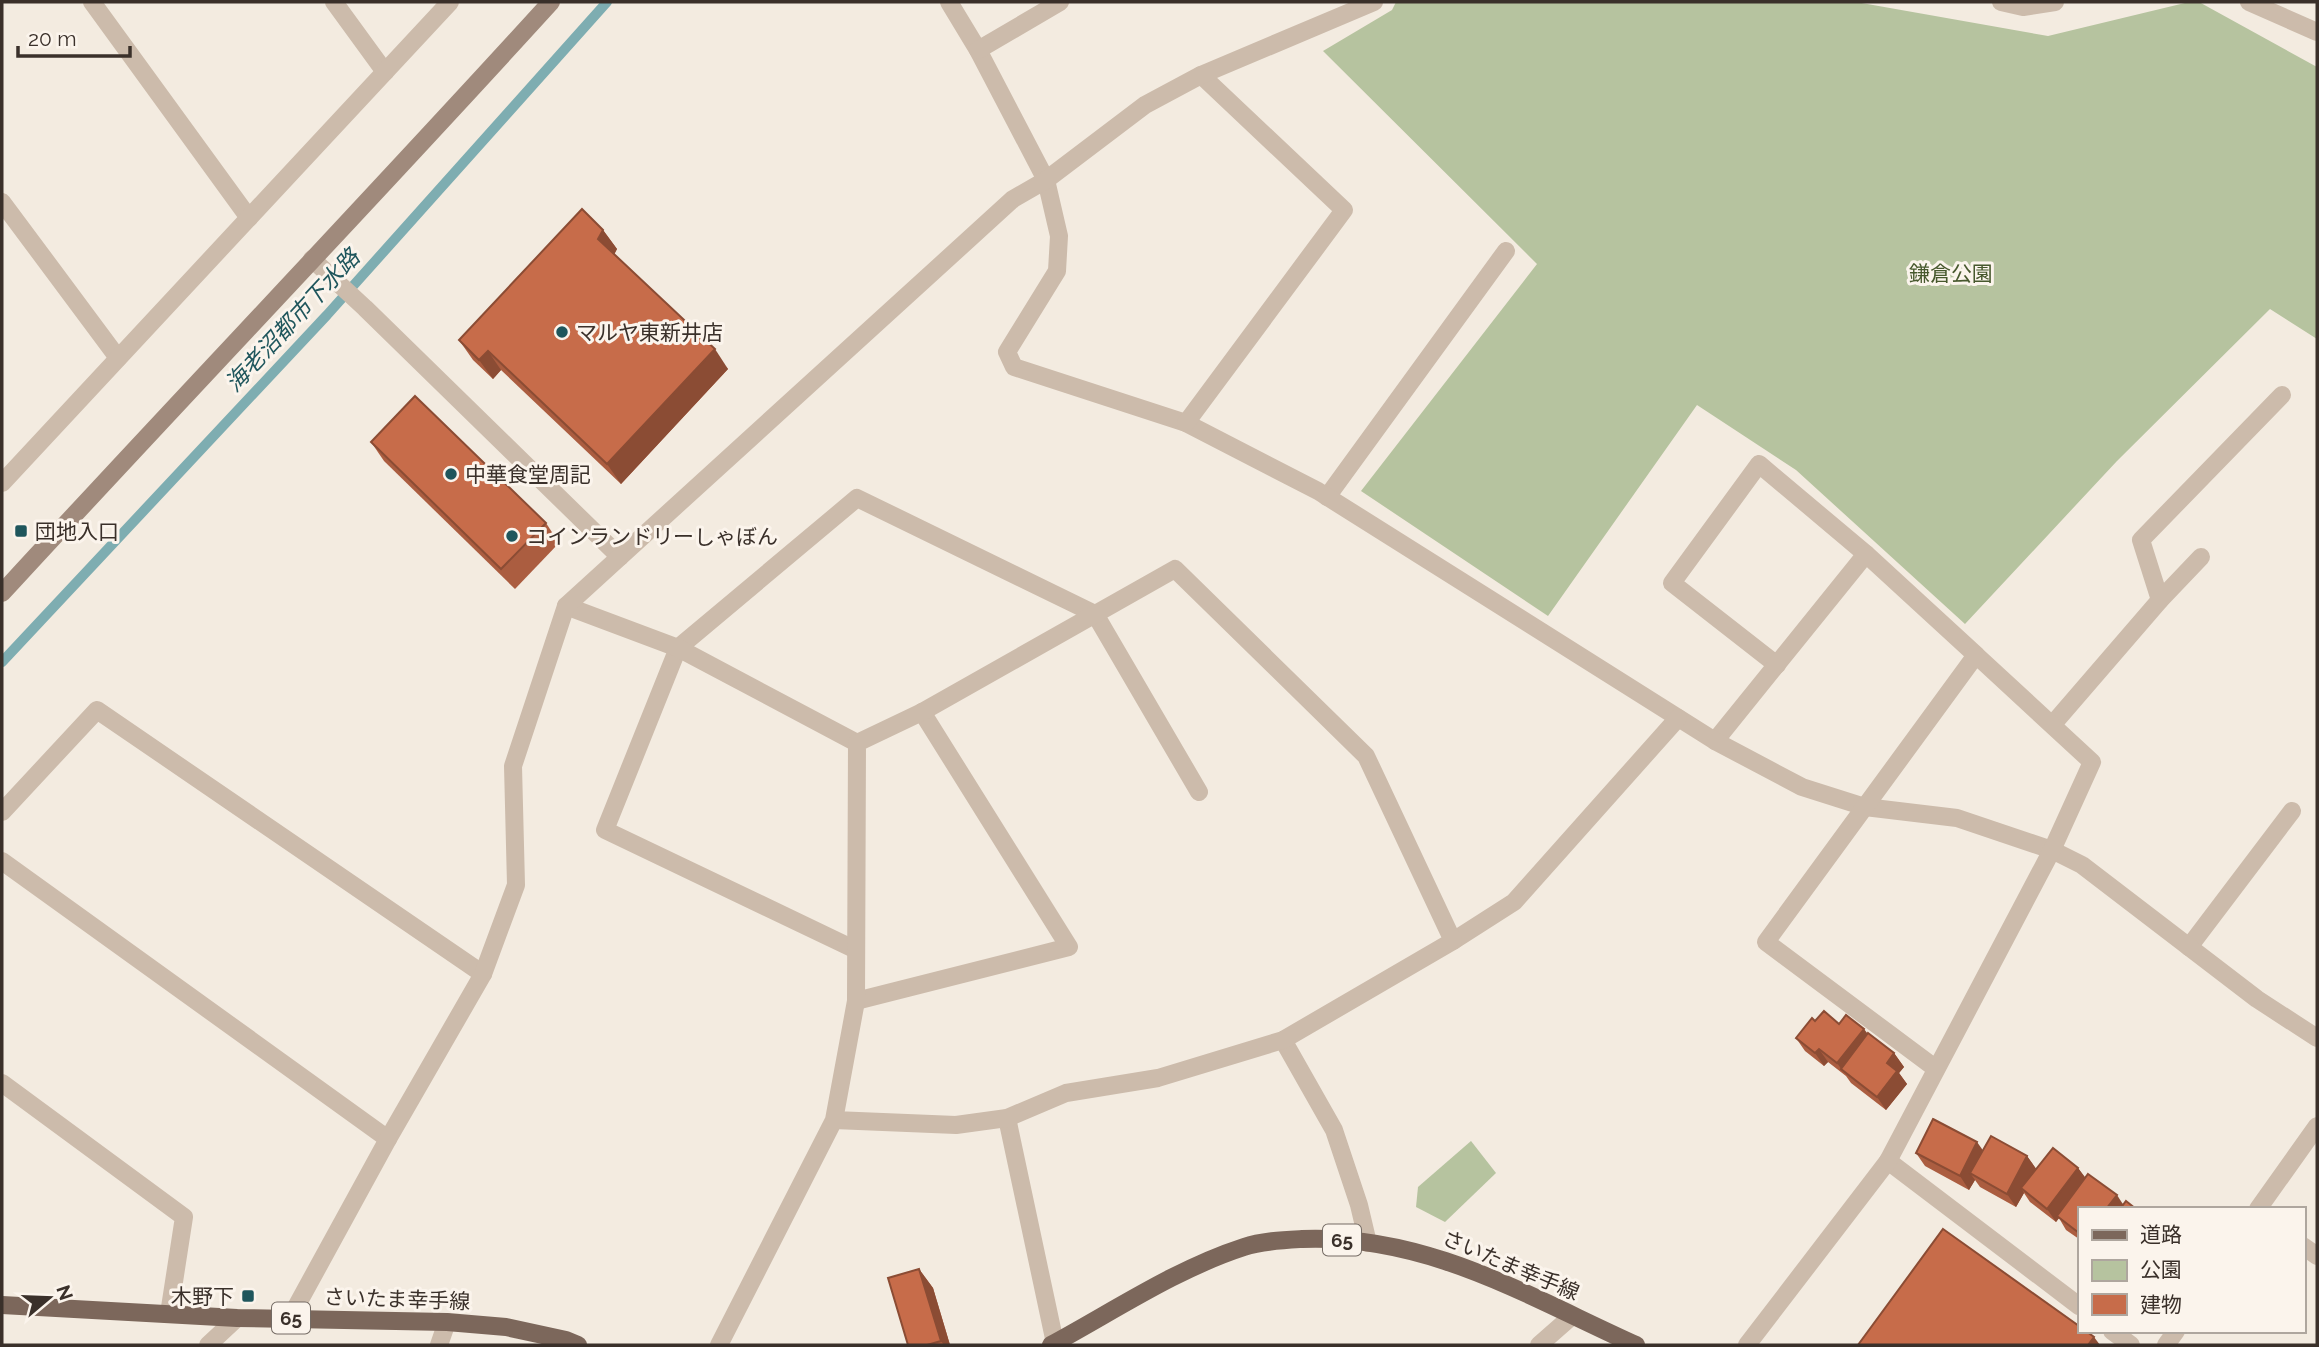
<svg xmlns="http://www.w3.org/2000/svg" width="2319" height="1347" viewBox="0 0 2319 1347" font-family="Raleway,'Noto Sans JP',sans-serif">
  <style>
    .green { fill: #b6c39f }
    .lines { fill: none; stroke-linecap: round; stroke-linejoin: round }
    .stream { stroke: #7eadb1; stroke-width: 10 }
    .lane { stroke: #ccbbab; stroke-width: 18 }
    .street { stroke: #ccbbab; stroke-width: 18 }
    .secondary { stroke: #a08a7c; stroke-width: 18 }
    .primary { stroke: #7c675b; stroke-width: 18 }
    .wall { fill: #ab5d40 }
    .shaded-wall { fill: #8b4c34 }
    .building { fill: #c76c4a; stroke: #8b4c34; stroke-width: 2 }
    .poi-dot { fill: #1f565c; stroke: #fbf4ec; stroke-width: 2.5 }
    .labels { text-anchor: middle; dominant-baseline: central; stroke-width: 6; stroke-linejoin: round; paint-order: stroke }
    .shield { fill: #fbf4ec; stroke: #746b64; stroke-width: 2 }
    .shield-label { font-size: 19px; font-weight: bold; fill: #3a302a }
    .park-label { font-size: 21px; fill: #47582d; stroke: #fbf4ec }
    .poi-label { font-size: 21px; fill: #3a302a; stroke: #fbf4ec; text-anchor: start }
    .street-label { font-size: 21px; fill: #3a302a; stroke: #fbf4ec }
    .water-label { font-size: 23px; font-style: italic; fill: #1f565c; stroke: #fbf4ec }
  </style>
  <rect width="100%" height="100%" fill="#f3ebe0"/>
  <!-- green -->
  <g class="green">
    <polygon points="1396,2 1856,2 2048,36 2189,2 2199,2 2317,67 2317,339 2270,309 2117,461 1965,624 1796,470 1697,405 1548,616 1361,491 1537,264 1323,51 1392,10"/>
    <polygon points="1471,1141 1496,1173 1445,1222 1416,1207 1418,1187"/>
  </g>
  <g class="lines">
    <!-- stream -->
    <polyline class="stream" points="2,662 327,315 607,2"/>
    <!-- lane -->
    <g class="lane">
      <polyline points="1327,497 1506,251"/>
      <polyline points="2160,600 2141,540 2282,395"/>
      <polyline points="1777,665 1672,583 1759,464 1866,554"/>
      <polyline points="1715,741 1866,554 1976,655"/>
      <polyline points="2189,947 2292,811"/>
      <polyline points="856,950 605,830 678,648 857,498 1095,614 1199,792"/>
      <polyline points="856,1001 1069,947 922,712"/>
      <polyline points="1007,1118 1055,1343"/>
      <polyline points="1539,1345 1572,1316"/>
    </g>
    <!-- street -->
    <g class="street">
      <polyline points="92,2 249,218"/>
      <polyline points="334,2 385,72"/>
      <polyline points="949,2 978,50 1046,180 1059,236 1057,271 1007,352 1014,367 1186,423 1318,491 1715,741 1802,787 1865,807 1957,818 2052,850 2082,865 2257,999 2317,1038"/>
      <polyline points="2001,2 2023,7 2055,2"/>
      <polyline points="2249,2 2317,32"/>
      <polyline points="978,50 1060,2"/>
      <polyline points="2,202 118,358"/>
      <polyline points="312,259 365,308 620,557"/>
      <polyline points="1186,423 1344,210 1201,75"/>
      <polyline points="2,483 450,2"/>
      <polyline points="566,606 678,648 857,743"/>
      <polyline points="2053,724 2160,600 2201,557"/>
      <polyline points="2,812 97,710 483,974"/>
      <polyline points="2,861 388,1139"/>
      <polyline points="1453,941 1514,902 1678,718"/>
      <polyline points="1283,1040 1334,1130 1359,1205 1368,1243"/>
      <polyline points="2,1083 184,1217 169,1314"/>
      <polyline points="1888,1161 2079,1306"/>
      <polyline points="2258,1209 2317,1126"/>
      <polyline points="2303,1246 2317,1256"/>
      <polyline points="290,1318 388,1139 483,974 516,885 513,766 566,606 1013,199 1046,180 1145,105 1201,75 1374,2"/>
      <polyline points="2112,1331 2131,1345"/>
      <polyline points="208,1345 237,1318"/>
      <polyline points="439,1345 447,1322"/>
      <polyline points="719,1345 834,1120 856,1001 857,743 922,712 1175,569 1366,756 1453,941 1283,1040 1158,1078 1066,1093 1007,1118 956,1125 834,1120"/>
      <polyline points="1747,1345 1888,1161 2052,850 2092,762 1976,655 1766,942 1935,1068"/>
      <polyline points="2166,1345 2176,1331"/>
    </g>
    <!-- secondary -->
    <path class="secondary" d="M2,593c182,-198 368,-392 549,-591"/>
    <!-- primary -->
    <g class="primary">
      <polyline points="2,1305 237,1318 447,1322 506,1327 566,1340 578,1345"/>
      <path d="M1051,1345c63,-34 125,-76 193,-98 18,-6 40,-7 58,-8 125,-5 225,57 334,106"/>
    </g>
  </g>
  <!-- wall -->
  <g class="wall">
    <polygon points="603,230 617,249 614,254 728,369 621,484 501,370 493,379 473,360 459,340"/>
    <polygon points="371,442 546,523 559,543 515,589 384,461"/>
    <polygon points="1839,1024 1868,1034 1894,1053 1904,1067 1899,1073 1907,1084 1886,1110 1851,1083 1846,1076 1828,1062 1824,1066 1805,1051 1796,1038"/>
    <polygon points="1983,1151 2027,1156 2036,1169 2078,1168 2085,1178 2123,1204 2136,1209 2079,1209 2079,1239 2066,1230 2059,1218 2056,1222 2030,1202 2024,1193 2016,1207 1980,1187 1975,1180 1969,1190 1925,1166 1916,1153"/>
    <polygon points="919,1269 933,1288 950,1345 908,1345"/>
  </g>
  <!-- shaded-wall -->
  <g class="shaded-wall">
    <polygon points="603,230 617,249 612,259 598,239"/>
    <polygon points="715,349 728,369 621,484 607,464"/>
    <polygon points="488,351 501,370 493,379 479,360"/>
    <polygon points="1864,1029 1874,1042 1842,1070 1837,1063"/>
    <polygon points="1819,1049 1828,1062 1824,1066 1815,1053"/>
    <polygon points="1894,1053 1904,1067 1899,1073 1907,1084 1886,1110 1877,1097 1887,1063"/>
    <polygon points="1977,1142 1987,1156 1970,1173 1975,1180 1969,1190 1960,1176"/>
    <polygon points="2027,1156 2037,1170 2021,1188 2024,1193 2016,1207 2007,1194"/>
    <polygon points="2078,1168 2088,1181 2057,1216 2059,1218 2056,1222 2047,1209"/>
    <polygon points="2117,1195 2126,1209 2106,1209"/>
    <polygon points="919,1269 933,1288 950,1345 944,1345 941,1341"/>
    <polygon points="2094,1337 2100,1345 2088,1345"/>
  </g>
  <!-- building -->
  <g class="building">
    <polygon points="582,209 603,230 598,239 715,349 607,464 488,351 479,360 459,340"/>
    <polygon points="415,396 546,523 501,569 371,442"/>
    <polygon points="1824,1011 1839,1024 1846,1015 1864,1029 1837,1063 1819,1049 1815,1053 1796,1038 1812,1018 1815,1021"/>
    <polygon points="1868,1033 1894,1053 1887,1063 1897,1071 1877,1097 1841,1069"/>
    <polygon points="1933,1119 1977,1142 1960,1176 1916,1153"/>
    <polygon points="1991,1136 2027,1156 2007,1194 1970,1173"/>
    <polygon points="2053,1148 2078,1168 2047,1209 2021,1188"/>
    <polygon points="2088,1174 2117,1195 2106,1209 2079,1209 2079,1233 2057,1216"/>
    <polygon points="2126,1201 2136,1209 2120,1209"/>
    <polygon points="1943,1229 2079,1326 2079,1331 2086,1331 2094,1337 2088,1345 1858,1345"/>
    <polygon points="919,1269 941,1341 927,1345 908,1345 888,1278"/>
  </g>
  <!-- markers -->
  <g class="poi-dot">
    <circle cx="562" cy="332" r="7"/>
    <circle cx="451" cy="474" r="7"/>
    <rect x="14" y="524" width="14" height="14" rx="3.5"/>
    <circle cx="512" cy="536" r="7"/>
    <rect x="241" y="1289" width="14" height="14" rx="3.5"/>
  </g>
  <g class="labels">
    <!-- shield labels -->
    <g class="shield">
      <rect x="1323" y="1224.5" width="38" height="31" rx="5"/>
      <rect x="272" y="1302.5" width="38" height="31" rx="5"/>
    </g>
    <g class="shield-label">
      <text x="1342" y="1240">65</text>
      <text x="291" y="1318">65</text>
    </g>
    <!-- park labels -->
    <g class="park-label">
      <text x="1951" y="273">鎌倉公園</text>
    </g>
    <!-- poi labels -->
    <g class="poi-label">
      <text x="576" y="332">マルヤ東新井店</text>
      <text x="465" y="474">中華食堂周記</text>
      <text x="35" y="531">団地入口</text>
      <text x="526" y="536">コインランドリーしゃぼん</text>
      <text x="234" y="1296" text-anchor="end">木野下</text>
    </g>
    <!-- street labels -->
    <g class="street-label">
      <text transform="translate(1511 1265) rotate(23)">さいたま幸手線</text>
      <text transform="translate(397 1299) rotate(2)">さいたま幸手線</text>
    </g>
    <!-- water labels -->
    <g class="water-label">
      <text transform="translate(292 320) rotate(-47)">海老沼都市下水路</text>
    </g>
  </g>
  <!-- border -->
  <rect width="2319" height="1347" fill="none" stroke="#3a302a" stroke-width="7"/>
  <!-- legend -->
  <rect x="2078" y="1207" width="228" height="126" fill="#fbf4ec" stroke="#aea69e" stroke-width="2"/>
  <rect x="2092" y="1230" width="35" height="10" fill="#7c675b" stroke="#aea69e" stroke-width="2"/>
  <text x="2140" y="1242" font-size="21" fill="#3a302a">道路</text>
  <rect x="2092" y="1260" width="35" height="21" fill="#b6c39f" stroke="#aea69e" stroke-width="2"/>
  <text x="2140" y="1277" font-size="21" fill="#3a302a">公園</text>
  <rect x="2092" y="1294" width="35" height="21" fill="#c76c4a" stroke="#aea69e" stroke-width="2"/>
  <text x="2140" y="1312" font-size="21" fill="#3a302a">建物</text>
  <!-- north arrow -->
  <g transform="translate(49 1298) rotate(71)" stroke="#fbf4ec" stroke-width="5" paint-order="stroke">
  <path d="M0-5L12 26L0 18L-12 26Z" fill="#3a302a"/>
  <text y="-10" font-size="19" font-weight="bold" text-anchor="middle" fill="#3a302a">N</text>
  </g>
  <!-- scale -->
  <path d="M18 46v10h112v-10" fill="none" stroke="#3a302a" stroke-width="3.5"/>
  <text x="28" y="46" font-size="21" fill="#3a302a" stroke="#fbf4ec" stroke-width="5" paint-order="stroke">20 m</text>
</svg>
